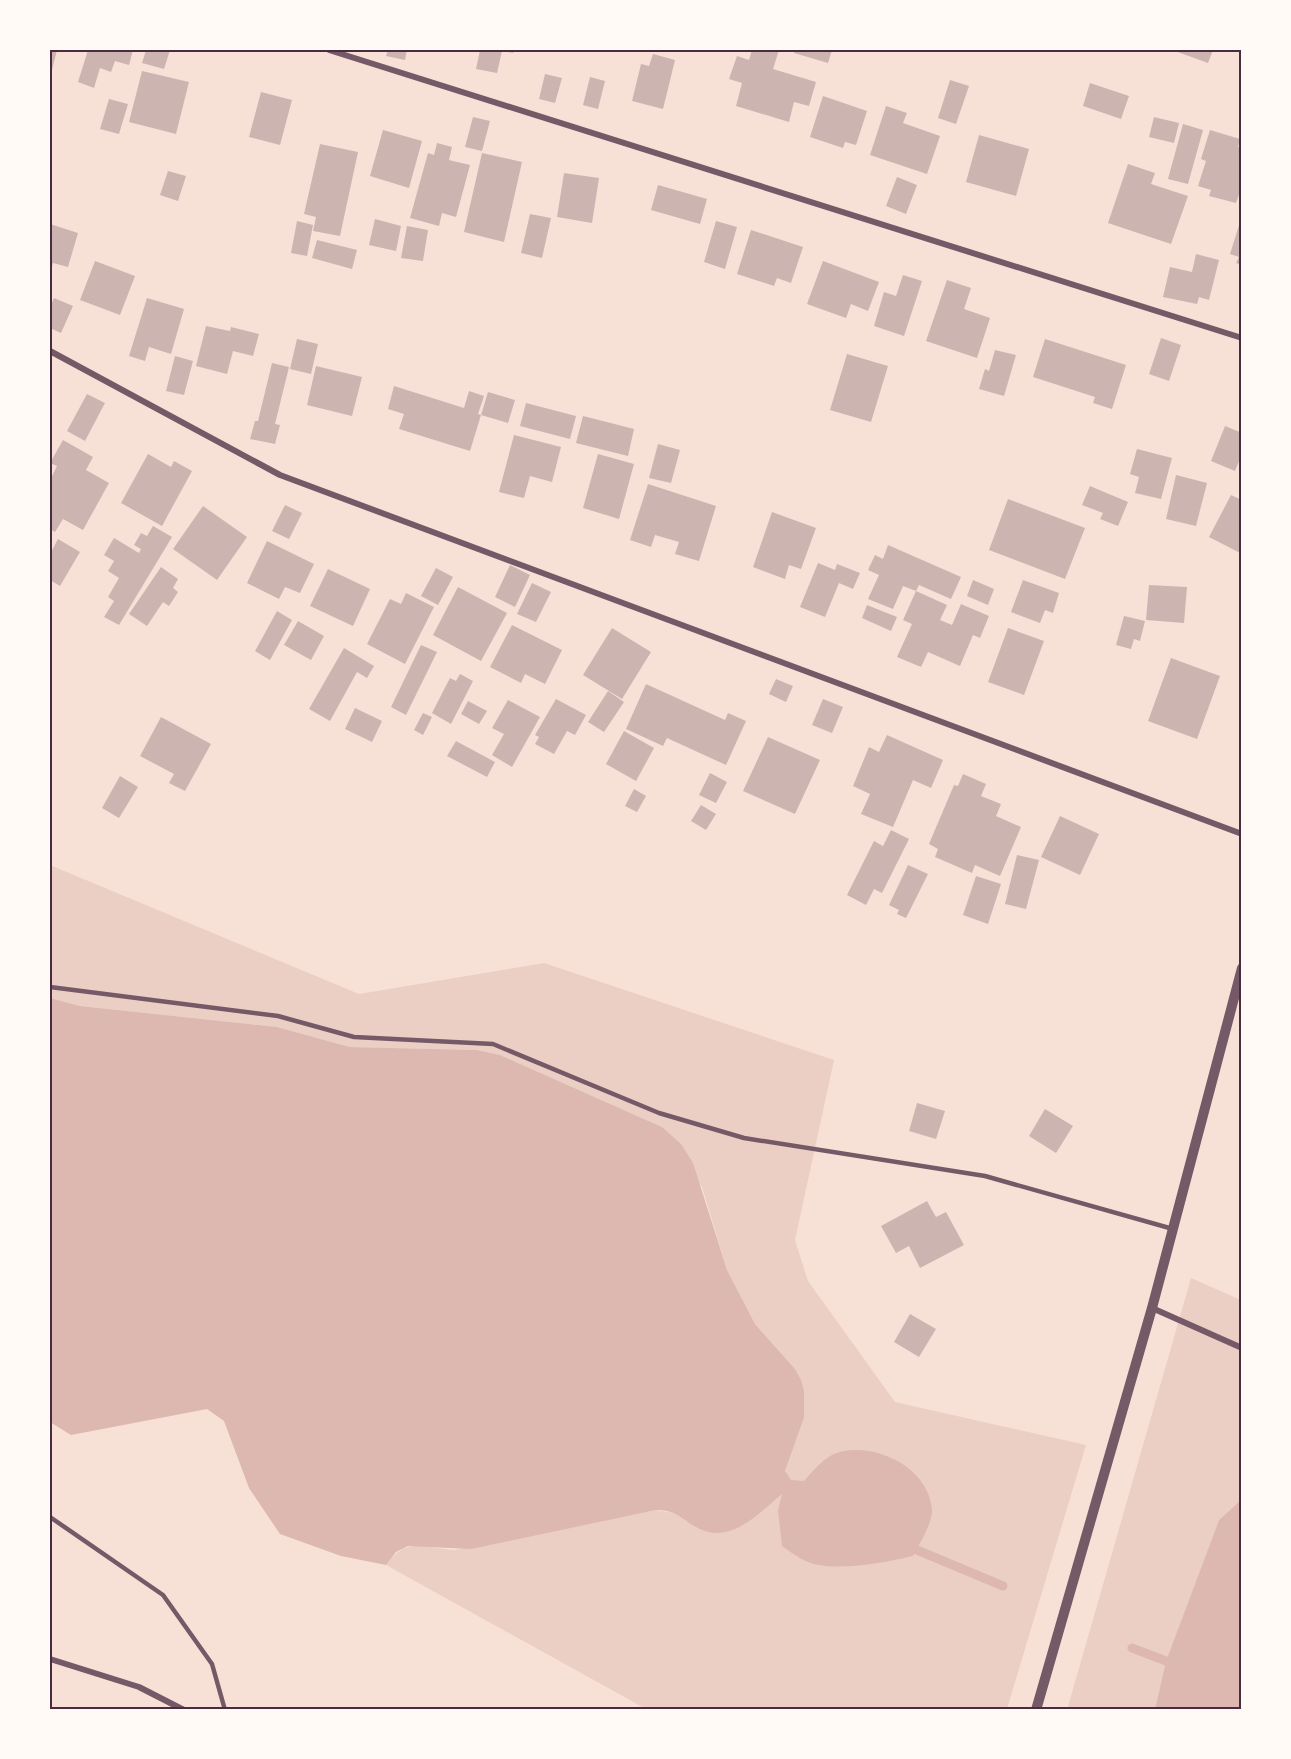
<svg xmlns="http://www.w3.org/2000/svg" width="1291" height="1759" viewBox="0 0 1291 1759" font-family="Manrope,sans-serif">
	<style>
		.green { fill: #ebcfc5 }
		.water { fill: #dcb8b0 }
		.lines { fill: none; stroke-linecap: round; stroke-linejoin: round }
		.stream { stroke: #dcb8b0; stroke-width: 9 }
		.building { fill: #ccb4b1 }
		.service { stroke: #755966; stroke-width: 4.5 }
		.minor { stroke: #755966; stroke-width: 6 }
		.tertiary { stroke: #755966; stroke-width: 10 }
		.neatline { fill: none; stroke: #4a2c40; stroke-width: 2 }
	</style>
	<rect width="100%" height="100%" fill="#f7e1d7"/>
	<path class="green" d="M50,865L359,994L544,963L834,1060L795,1240L808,1281L895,1402L1086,1445L1007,1709H646L386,1565C407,1536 424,1548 454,1550L656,1510L679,1514L702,1530L785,1471L804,1418V1391L795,1369L755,1324L727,1270L702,1187L662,1127L500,1055L477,1050L350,1047L277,1027L80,1006L50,998Z
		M1191,1278L1241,1300V1500L1219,1520L1166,1661L1155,1709L1067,1710Z"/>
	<path class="water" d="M50,998L80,1006L277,1027L350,1047L477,1050L500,1055L662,1127L681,1144L693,1163L727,1270L755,1324L795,1369L801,1380L804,1391V1418L785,1471L791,1480L804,1481C815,1469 826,1454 844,1451C881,1445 928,1469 932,1509C933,1523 919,1544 913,1556C888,1562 845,1570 819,1565C805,1563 793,1554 782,1546L778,1510L782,1494C761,1511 733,1543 702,1530C683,1522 680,1510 656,1510L471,1549L408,1546L396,1552L386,1565L341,1556L280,1534L249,1488L224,1421L207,1409L71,1435L50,1422Z
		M1241,1500V1709H1155L1166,1661L1219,1520Z"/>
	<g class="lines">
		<path class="stream" d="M905,1545L1003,1586
			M1132,1648L1166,1661L1177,1662"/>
	</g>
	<path class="building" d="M50,50H57L50,78Z
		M88,50H133L129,65L115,61L111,72L100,68L94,88L78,82Z
		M146,50H170L164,69L142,63Z
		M388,50H407L405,60L386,56Z
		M480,50H514L513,53L502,51L497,73L476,69Z
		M752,50H779L773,69L816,82L809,106L794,102L789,122L736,106L742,83L729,79L737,56L749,60Z
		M795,50H832L828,63L794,53Z
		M1172,50H1213L1208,63Z
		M653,54L675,60L663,109L632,101L641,64L649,66Z
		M142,71L189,82L176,134L129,122Z
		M545,74L562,78L555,103L539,99Z
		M590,77L605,81L598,109L583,105Z
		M950,80L969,86L956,124L938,118Z
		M1090,83L1129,96L1121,119L1083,106Z
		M261,92L292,100L280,145L249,137Z
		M823,96L867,111L856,145L845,142L843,148L810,137Z
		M109,99L128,104L119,134L100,129Z
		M886,106L907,113L903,123L940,136L927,174L870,155Z
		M473,117L490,121L482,151L465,147Z
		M1154,117L1179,123L1174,143L1149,137Z
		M1183,124L1203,130L1188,184L1168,179Z
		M383,130L422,141L409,188L370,176Z
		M1210,130L1240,139L1238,147L1242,148V186L1236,203L1209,196L1211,190L1198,186L1206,161L1201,159Z
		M979,135L1029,149L1016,196L966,182Z
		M437,143L452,147L449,160L470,165L456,217L442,213L439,226L410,218L428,153L434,155Z
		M320,144L358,152L340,236L313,231L316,217L304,214Z
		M482,153L522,162L504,242L464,232Z
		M1128,164L1155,173L1151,184L1188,196L1171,244L1108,223Z
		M168,171L186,176L178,201L160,195Z
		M564,173L599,178L592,223L557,217Z
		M897,177L917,185L906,214L886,206Z
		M658,185L707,199L700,224L651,210Z
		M530,214L551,218L542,258L521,253Z
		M375,219L401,226L396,251L369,245Z
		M1241,219H1242V265L1236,263L1239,257L1230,254Z
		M297,221L313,225L307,256L291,253Z
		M716,221L737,227L725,269L704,262Z
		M50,224L78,233L68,267L53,263L50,274Z
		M407,226L428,230L423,261L401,258Z
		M751,230L803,247L791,283L777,278L774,286L737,274Z
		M317,240L357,250L352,269L312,258Z
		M1196,254L1219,260L1209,300L1199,297L1197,304L1163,297L1170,267L1192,272Z
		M95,261L135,276L120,315L80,300Z
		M823,261L879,282L868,311L851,304L846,318L807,304Z
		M903,275L922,281L904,336L874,326L884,292L896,296Z
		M947,280L971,288L964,309L990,318L977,358L926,341Z
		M54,298L73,306L61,333L50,328V307Z
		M147,298L184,309L171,354L149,347L145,361L129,356Z
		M206,326L230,331L231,327L259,334L253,356L233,351L227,374L196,366Z
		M1161,338L1181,345L1169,381L1149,374Z
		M297,339L318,344L311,374L290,369Z
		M1045,339L1126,365L1112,409L1093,403L1095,397L1033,377Z
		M995,350L1016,355L1004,396L979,389L985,369L989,371Z
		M847,354L888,366L871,422L830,410Z
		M175,356L193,361L184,395L166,391Z
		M272,363L289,367L275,424L280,425L275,444L250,439L255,421H258Z
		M316,366L362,377L352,416L307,405Z
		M394,386L464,408L469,391L484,396L478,414L481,415L470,451L399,429L404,414L388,409Z
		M488,392L515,400L508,423L481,415Z
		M87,394L105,403L85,441L67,431Z
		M526,403L576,416L570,439L520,426Z
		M583,416L634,429L628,456L576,443Z
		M1225,426L1242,433V454L1235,471L1211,461Z
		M514,435L561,447L552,482L530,476L524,498L499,492Z
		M63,440L93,457L86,470L109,483L83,530L63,519L55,532L50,529V480L57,466L50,463Z
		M658,444L680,450L671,483L649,478Z
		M1137,449L1172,458L1161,499L1135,493L1139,477L1130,474Z
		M148,454L171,467L174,461L192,471L162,526L121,503Z
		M598,454L634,464L619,519L583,508Z
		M1176,475L1207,483L1196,526L1166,519Z
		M648,484L716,506L699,561L675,554L679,542L655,535L651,547L630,540Z
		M1090,486L1128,502L1118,526L1100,519L1103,513L1082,505Z
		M1231,495L1242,500V554L1209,537Z
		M1008,499L1085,528L1065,579L989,550Z
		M285,505L302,513L289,539L272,531Z
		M203,506L247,537L217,580L173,549Z
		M772,512L816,528L801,569L789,565L785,579L753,567Z
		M153,526L172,537L119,625L104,617L114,601L108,597L119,578L108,571L114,561L104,555L114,538L139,553L141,549L134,545L141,533L147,536Z
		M58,539L80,552L60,586L50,580V554Z
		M267,541L314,564L300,593L285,587L279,599L247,583Z
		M888,545L961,577L951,599L919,585L916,591L947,605L940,620L952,625L961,604L989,616L980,638L973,635L960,666L928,652L921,667L897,657L912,624L903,620L916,591L903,586L893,609L868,599L879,575L868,570L875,555L883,559Z
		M818,563L835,570L837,564L860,573L853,589L839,583L825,617L800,607Z
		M510,565L530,575L515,607L495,597Z
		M161,567L178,579L173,588L178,592L169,606L163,602L147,626L129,614Z
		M436,568L453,577L438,605L421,596Z
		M328,569L370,589L353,626L310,606Z
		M973,580L994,589L988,605L967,596Z
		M1023,580L1059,593L1053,613L1045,610L1040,623L1011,612Z
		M532,583L551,592L536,622L517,614Z
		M1149,585L1187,587L1184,623L1146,620Z
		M458,587L507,613L481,661L433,635Z
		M406,593L434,607L405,664L367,644L390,599L401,604Z
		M867,605L897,617L891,631L862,618Z
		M277,611L292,620L270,660L255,651Z
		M1124,616L1145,621L1140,641L1134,639L1131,649L1116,645Z
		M298,621L324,636L311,660L284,645Z
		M512,625L562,650L545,684L525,674L521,683L490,667Z
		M612,628L651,652L622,699L583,675Z
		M1008,628L1044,641L1024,695L988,682Z
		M421,645L437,652L406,715L391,707Z
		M344,648L374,666L367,678L357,672L330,721L309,709Z
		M1171,658L1220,676L1197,739L1148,721Z
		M460,674L473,681L451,724L432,713L450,678L456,681Z
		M776,679L793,686L786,702L769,694Z
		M646,684L725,720L728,713L746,721L726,765L667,738L663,746L626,729Z
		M608,691L624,702L604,732L588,722Z
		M556,699L586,715L575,735L567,731L554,754L535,744L539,737L535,735Z
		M823,699L843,707L832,733L812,725Z
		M508,700L540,717L512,767L492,755L504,734L492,728Z
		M468,701L487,711L479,724L461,714Z
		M355,708L382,721L372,742L345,729Z
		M423,713L432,717L423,735L414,730Z
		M161,717L211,744L185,791L169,783L174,774L140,756Z
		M624,731L654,748L636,781L606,764Z
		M887,735L943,760L931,788L913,780L893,827L861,814L870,794L853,786L869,747L879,752Z
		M768,737L820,760L795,814L743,791Z
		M456,741L495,762L487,777L447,756Z
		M710,773L727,782L716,803L699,795Z
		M963,774L986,784L981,796L1001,804L996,816L1021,827L1000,876L975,865L972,873L935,857L938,849L929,844L954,785L958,786Z
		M120,776L138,787L119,818L102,808Z
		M634,789L646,796L637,812L625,806Z
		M701,805L716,814L706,830L691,821Z
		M1060,816L1099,834L1080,875L1041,857Z
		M891,830L909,839L882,893L874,889L866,905L847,895L874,841L883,846Z
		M1017,855L1039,860L1026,909L1005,904Z
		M908,865L928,874L906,918L897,914L899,910L889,905Z
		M976,876L1001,884L988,924L963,915Z
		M917,1103L945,1111L936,1139L909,1131Z
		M1045,1109L1073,1126L1056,1153L1029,1136Z
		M927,1201L936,1217L946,1212L964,1245L920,1268L909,1246L896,1253L881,1226Z
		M910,1314L936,1329L919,1357L894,1342Z"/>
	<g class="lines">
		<path class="service" d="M50,987L278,1016L354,1037L493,1044L659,1113L744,1138L985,1176L1173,1229
			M50,1517L163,1595L212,1664L225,1710"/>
		<path class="minor" d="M329,50L1242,338
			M50,351L280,475L1242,834
			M1152,1308L1242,1348
			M50,1659L139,1687L184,1710"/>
		<path class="tertiary" d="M1036,1710L1152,1308L1242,968"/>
	</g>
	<rect width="1291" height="1759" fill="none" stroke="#fffaf5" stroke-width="102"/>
	<rect x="51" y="51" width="1189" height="1657" class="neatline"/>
</svg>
